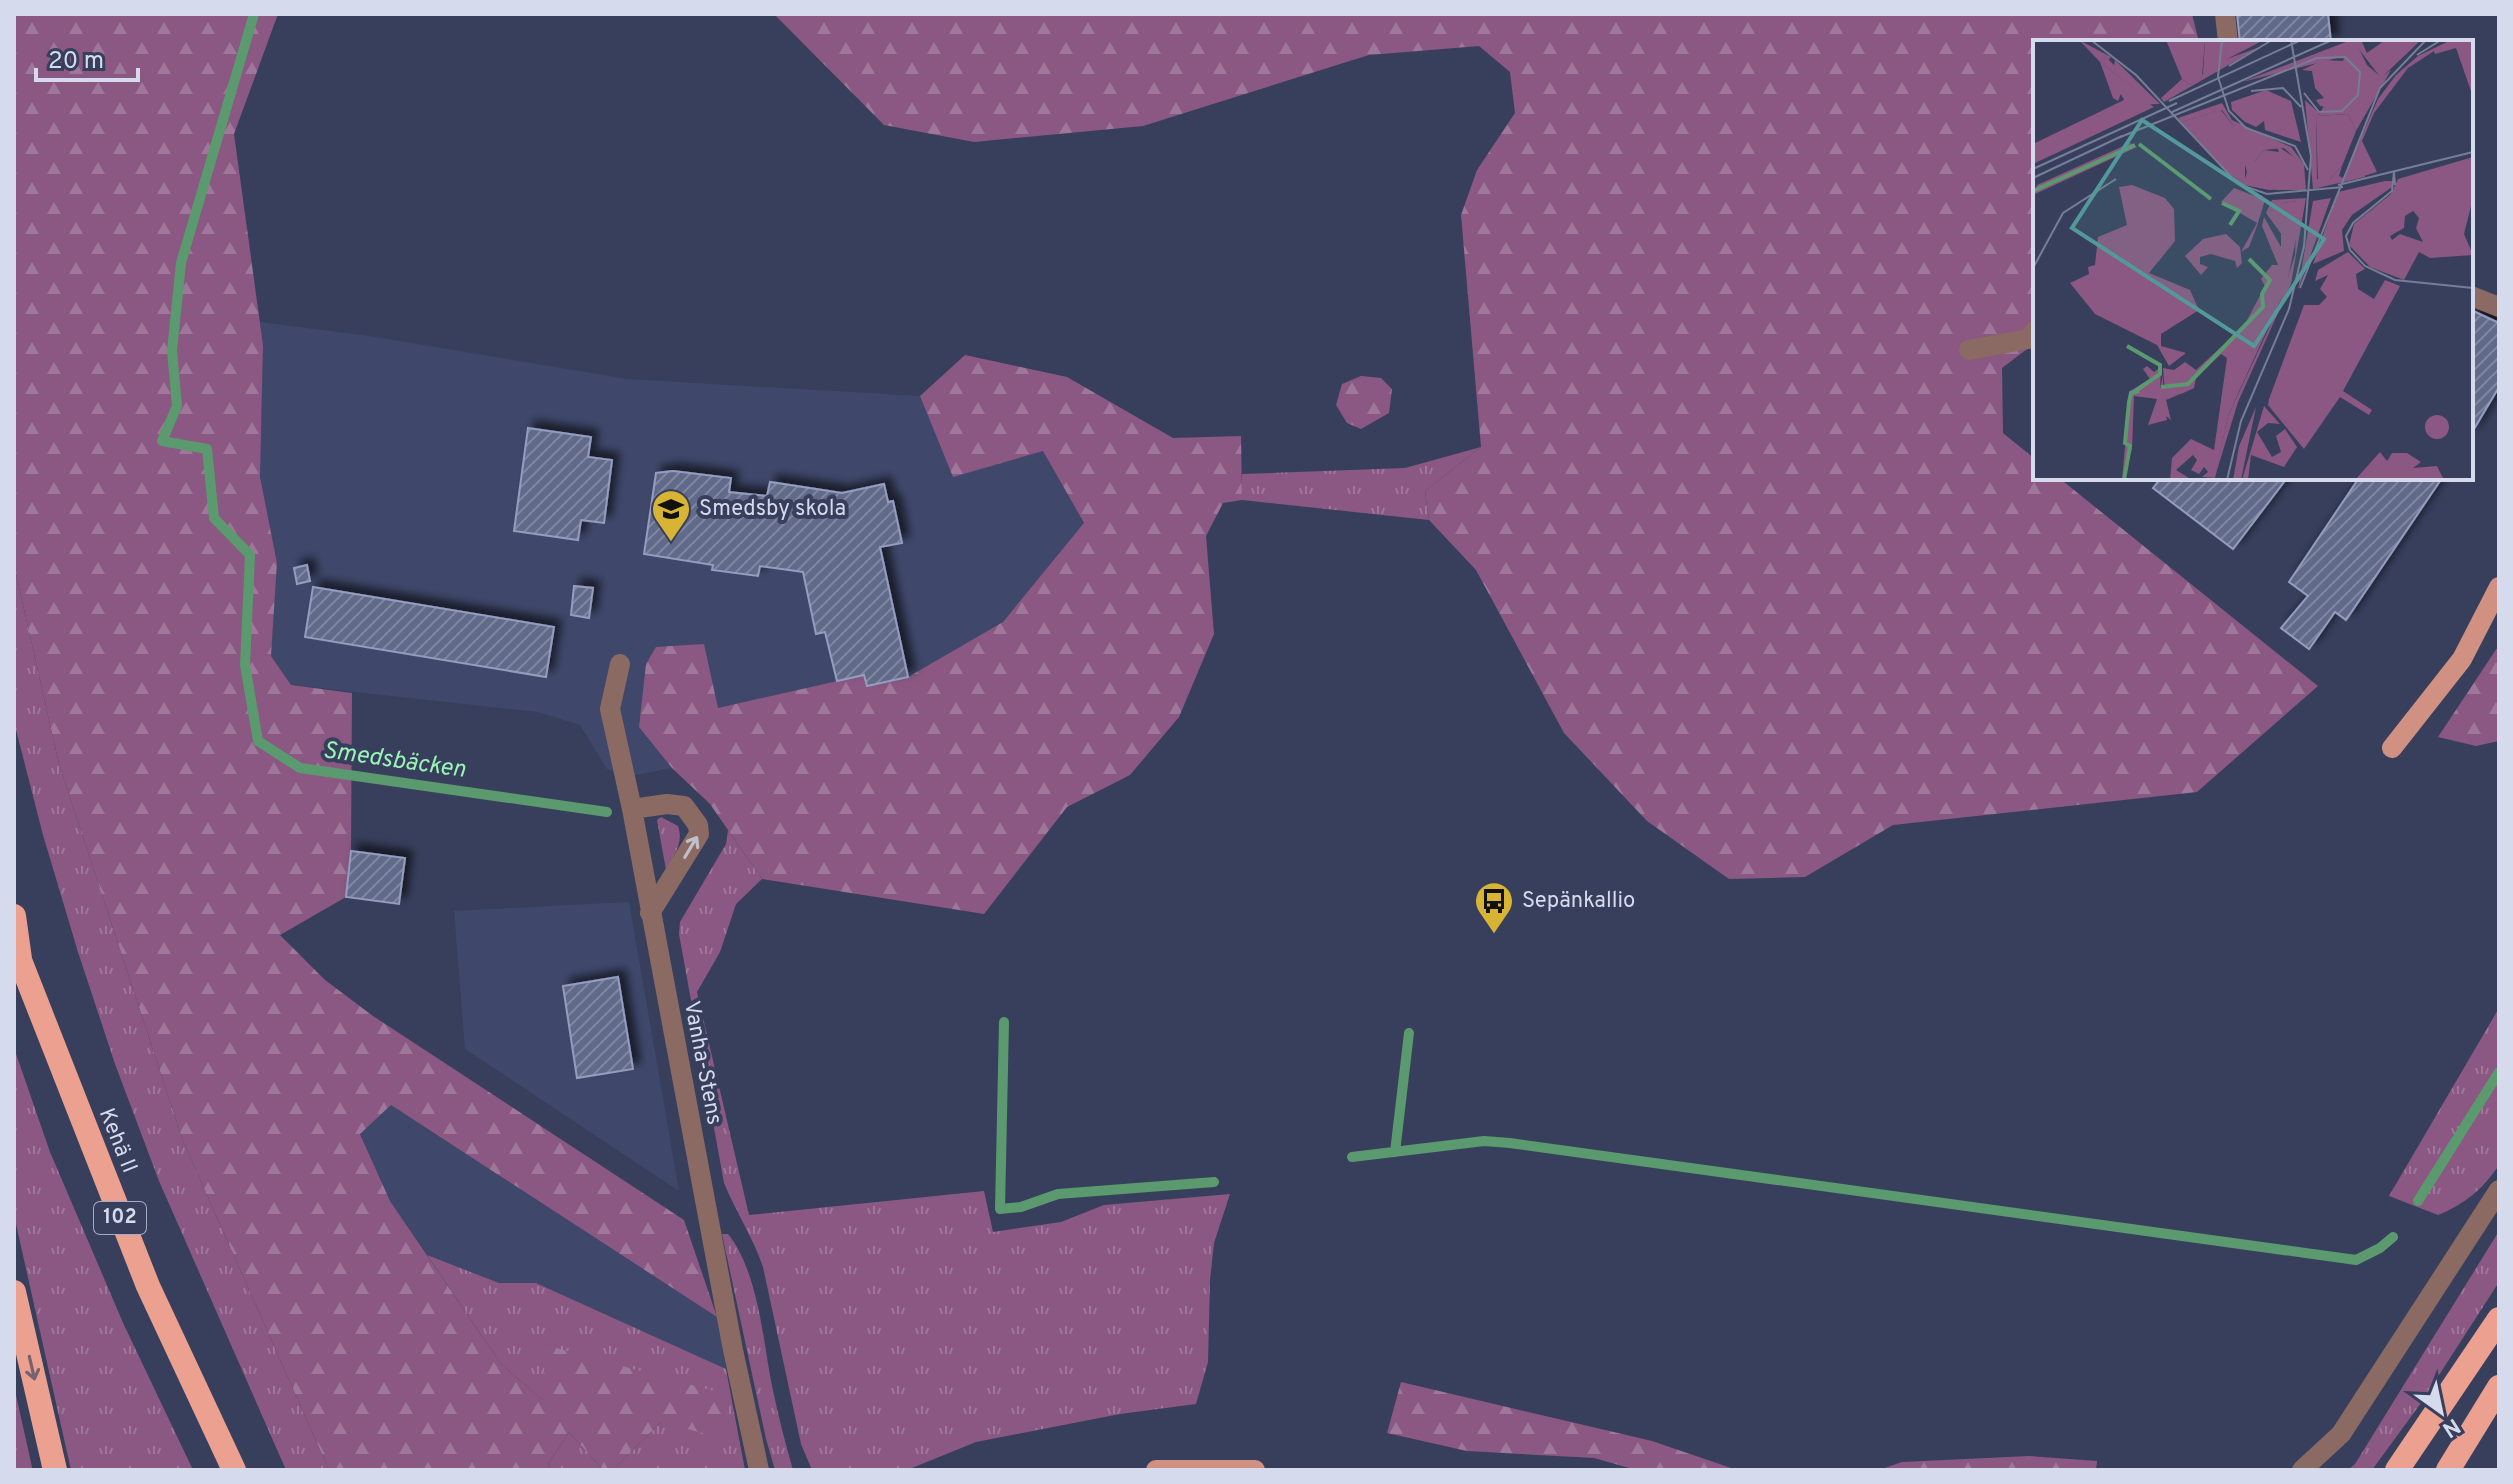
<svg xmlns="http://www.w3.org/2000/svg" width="2513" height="1484" viewBox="0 0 2513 1484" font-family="Overpass,sans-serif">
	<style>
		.built { fill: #3f486b }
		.grass { fill: url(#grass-tufts) }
		.forest { fill: url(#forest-firs) }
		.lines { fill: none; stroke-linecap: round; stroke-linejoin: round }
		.stream { stroke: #5b9a6e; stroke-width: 10 }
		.building { fill: url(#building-hatch); stroke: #949dbf; stroke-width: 2; filter: url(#shadow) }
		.minor { stroke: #8a6a63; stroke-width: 20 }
		.major { stroke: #d09183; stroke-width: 20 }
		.highway { stroke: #eca08f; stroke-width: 24 }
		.oneway { stroke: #c2beca }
		.oneway2 { stroke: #76616e }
		.labels { text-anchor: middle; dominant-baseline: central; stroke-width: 8; stroke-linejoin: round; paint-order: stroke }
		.shield { fill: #373f5c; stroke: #a6acc1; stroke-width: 2 }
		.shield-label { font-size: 20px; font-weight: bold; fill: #d5daec }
		.poi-label { font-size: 22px; fill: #d5daec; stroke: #373f5c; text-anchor: start }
		.street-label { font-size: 22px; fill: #d5daec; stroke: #373f5c }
		.water-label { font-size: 24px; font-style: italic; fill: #9af4b5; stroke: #373f5c }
		.inset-river { fill: none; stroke: #5b9a6e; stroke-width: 4 }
		.inset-road { fill: none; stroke: #767d96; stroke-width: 2 }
		.view { fill: #54999a; fill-opacity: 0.15; stroke: #54999a; stroke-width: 4 }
		.inset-edge { fill: none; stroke: #d5daec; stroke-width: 4 }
	</style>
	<defs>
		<pattern id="grass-tufts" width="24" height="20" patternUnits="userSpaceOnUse" patternTransform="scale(2)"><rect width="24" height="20" fill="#8a5882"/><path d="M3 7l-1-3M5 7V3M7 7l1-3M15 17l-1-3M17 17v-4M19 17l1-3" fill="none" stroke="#9f779a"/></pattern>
		<pattern id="forest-firs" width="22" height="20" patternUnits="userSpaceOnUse" patternTransform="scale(2)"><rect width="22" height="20" fill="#8a5882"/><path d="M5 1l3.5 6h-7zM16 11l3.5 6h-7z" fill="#9f779a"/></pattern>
		<pattern id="building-hatch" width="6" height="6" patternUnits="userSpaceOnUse" patternTransform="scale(2)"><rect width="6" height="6" fill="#626a8a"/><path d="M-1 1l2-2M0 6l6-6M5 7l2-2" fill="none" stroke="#7f86a0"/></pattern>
		<filter id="shadow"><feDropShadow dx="7" dy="-7" stdDeviation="4" flood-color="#0009"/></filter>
	</defs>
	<rect width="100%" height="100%" fill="#373f5c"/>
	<path class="built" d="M260,322L369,336L627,379L920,396L953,476L1043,451L1084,524L1003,622L908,677L867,686L864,675L639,726L672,768L626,777L607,769L580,725L538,712L291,685L271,656L277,563L260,477L263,345Z
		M629,902L679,1191L465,1049L454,911Z
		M391,1105L717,1317L726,1369L536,1283H499L427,1255L390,1201L360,1133Z"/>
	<path class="grass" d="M1481,447L1425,491L1429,520L1242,500V474L1405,468Z
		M14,565L59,764L183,1141L329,1470H286L159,1181L115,1064L78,952L43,835L14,722Z
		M661,817L678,826C684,843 674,855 666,870L657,820Z
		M728,830L762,879L736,904L720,952L697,992L749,1215L984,1191L993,1232L1061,1222L1104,1205L1230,1194L1214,1243L1210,1280L1208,1362L1196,1404L1120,1414L976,1442L907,1470H812L801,1444L763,1267C753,1237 736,1212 724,1183L679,934L680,922L726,844Z
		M2499,1008V1165C2483,1189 2465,1204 2438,1215L2389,1196Z
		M14,1048L50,1152L124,1325L193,1470H71L14,1215Z
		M2499,1231V1282L2421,1403L2372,1470H2348L2355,1464Z
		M722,1234H728C758,1271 763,1340 772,1386C778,1415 785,1442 793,1470H775L766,1439Z
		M427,1255L499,1283H536L726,1369L745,1470H613L661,1422L546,1345L544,1401L501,1364Z
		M14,1386L32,1467L33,1470H14Z
		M569,1432L603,1470H552L548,1464Z"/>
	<path class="forest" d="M14,14H278L234,134L263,345L260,477L277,563L271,656L291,685L352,693L351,851L346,897L280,935L325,980L373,1016L684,1220L717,1317L391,1105L360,1134L390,1201L501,1364L543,1400L545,1345L725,1394L729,1440L661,1422L613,1470H603L569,1432L548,1464L552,1470H329L183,1141L59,764L14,565Z
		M774,14H2192L2199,42H2035V343L2002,368L2003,433L2035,459V478H2059L2318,686L2197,792L1893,825L1805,877L1729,879L1647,821L1564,733L1476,570L1429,520L1425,491L1481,447L1461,215L1477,170L1515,113L1510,72L1479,46L1369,55L1143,126L974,142L884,125Z
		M965,355L1067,377L1173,438L1241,436L1242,500L1223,503L1206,536L1214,634L1179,717L1130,775L1067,807L984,914L762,879L710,804L672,768L639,727L646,664L656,647L704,644L718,708L864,675L867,686L908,677L1003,622L1084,523L1043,451L953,477L920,396Z
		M1361,376L1381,378L1392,389L1389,413L1361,429L1347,423L1336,405L1342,384Z
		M2499,645V741L2476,746L2438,737Z
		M1401,1382L1652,1441L1737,1470H1636L1594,1458L1467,1451L1387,1433Z
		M2029,1456L2097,1461L2096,1470H1879L1902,1462Z"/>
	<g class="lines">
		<path class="stream" d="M254,14L181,263L172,351L177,406L162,441L207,449L214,518L250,555L245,665L258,741L300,768L607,812
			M1004,1022L1000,1209L1021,1207L1058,1194L1214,1182
			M1395,1152L1409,1033
			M1352,1157L1484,1141L1510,1143L2356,1260L2380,1248L2393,1237
			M2418,1201L2499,1072"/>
	</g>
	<path class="building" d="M2237,14H2328L2331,42H2240Z
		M2471,310L2499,323V387L2471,434Z
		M528,428L591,437L588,457L612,460L604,523L581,520L578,540L514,531Z
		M673,471L731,478L729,492L767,496L770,482L842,493L884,484L888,502L893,501L902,543L880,547L908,677L867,686L864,675L837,681L825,632L816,634L803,572L760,566L758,576L712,570L713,565L644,554L656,473Z
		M2161,478H2287L2233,549L2153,488Z
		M2359,478H2442L2346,620L2335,612L2309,649L2281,628L2308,596L2289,582Z
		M307,565L310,581L297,584L294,568Z
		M574,586L593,588L589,618L571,615Z
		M313,587L554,627L546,677L305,637Z
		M351,851L405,858L399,904L346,897Z
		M618,977L633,1069L577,1078L563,986Z"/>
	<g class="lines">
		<path class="minor" d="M2225,14L2228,42
			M2471,296L2499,307
			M1969,350L2028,339L2035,331
			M620,664L610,709L632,809L733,1350L759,1470
			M632,809L667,804L684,806L698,825L699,834L650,913
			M2302,1470L2341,1434L2499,1190"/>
		<path class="major" d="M2392,748L2462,659L2499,587
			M1156,1470H1255"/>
		<path class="highway" d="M14,916L20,959
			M14,945L148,1286L234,1470
			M14,1292L55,1470
			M2397,1470L2499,1319
			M2448,1470L2499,1387"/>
	</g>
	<defs><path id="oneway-shaft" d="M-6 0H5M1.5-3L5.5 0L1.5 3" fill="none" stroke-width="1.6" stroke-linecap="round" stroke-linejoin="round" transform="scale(2)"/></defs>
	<use class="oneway" href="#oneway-shaft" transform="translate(691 847) rotate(-59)"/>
	<use class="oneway2" href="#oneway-shaft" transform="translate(32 1368) rotate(77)"/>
	<defs>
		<symbol id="school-pin" viewBox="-11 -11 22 30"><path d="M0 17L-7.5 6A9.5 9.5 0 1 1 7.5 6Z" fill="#d7b434" stroke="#373f5c"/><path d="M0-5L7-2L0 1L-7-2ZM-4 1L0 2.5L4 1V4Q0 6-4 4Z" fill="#111"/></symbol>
		<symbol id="bus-pin" viewBox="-11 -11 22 30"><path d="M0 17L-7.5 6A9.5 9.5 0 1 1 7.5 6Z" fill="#d7b434" stroke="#373f5c"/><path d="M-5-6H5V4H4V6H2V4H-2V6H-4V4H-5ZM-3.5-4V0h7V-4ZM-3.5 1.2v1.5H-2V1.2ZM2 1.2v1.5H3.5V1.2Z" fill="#111"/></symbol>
	</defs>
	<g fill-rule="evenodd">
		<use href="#school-pin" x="649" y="487" width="44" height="60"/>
		<use href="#bus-pin" x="1472" y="879" width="44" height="60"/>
	</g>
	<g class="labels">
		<rect class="shield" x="94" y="1202" width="52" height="32" rx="6"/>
		<g class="shield-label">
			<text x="120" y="1218">102</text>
		</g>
		<g class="poi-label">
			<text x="699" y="509">Smedsby skola</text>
			<text x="1522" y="901">Sepänkallio</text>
		</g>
		<g class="street-label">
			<text transform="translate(702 1063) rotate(79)">Vanha-Stens</text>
			<text transform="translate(117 1141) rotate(68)">Kehä II</text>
		</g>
		<g class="water-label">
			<text transform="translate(394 761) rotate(8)">Smedsbäcken</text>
		</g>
	</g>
	<g transform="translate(2033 40)">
		<rect width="440" height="440" fill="#373f5c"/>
		<path d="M46,0L78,17L71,25L107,53L101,64L112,61L121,67L0,124V104L91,60L88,54L85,61L80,58L67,22ZM172,0H196L191,20L227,7L131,62L128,58L149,39L157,45L170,34ZM318,0H329L323,3L334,25L348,37L358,30L323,91L315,74L283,76L284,139H297L309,126L306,136L310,138L345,59L363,35L385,16L418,0L375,28L341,73L329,101L332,137L280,149L272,60L287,74L312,16L209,42ZM189,63L199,80L258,107L271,124L273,150H241L268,143L264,120L251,108L231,110L221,122L255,143H237L236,150L211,145L194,133L211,142L214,132L201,87L189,70L148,82L145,78ZM97,103L104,107L0,155L4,145ZM352,141H359V147L319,175L309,190L311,211L280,224L305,152ZM201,148L232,160L224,186L216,207L208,212L224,183L188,162ZM273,158L258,244L205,362L181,440L195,376L244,271L262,215L264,161L249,163L247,176L236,168L248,179L249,195L233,173L239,160ZM298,158L265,250L280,161ZM114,326L121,332L128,327L127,349L130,335V348L142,343L151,351L161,348L133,360L138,380L133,376L134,380L115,385L124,359L101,356L99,409L89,440L97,351L117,339L110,329Z" fill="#8a5882"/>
		<path d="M133,0H172L169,37L157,45L149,39ZM196,0H231L190,21ZM328,0L334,13L352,0H388L348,38L321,3ZM418,0H440V57L423,8L402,14L400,10ZM72,16L81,25L82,20L127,64L100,65L106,53L71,25ZM290,20L312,21L323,34L321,51L303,68L287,66L283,60L291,58L282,48L279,31L269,30ZM233,50L258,61L268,102L232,90L231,81L223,87L212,82L199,70L198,62ZM188,70L212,101V143L194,133L148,82ZM315,74L323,91L309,126L297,139L285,140L283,76ZM329,101L344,132L314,141ZM243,105L264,119L271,148L236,150L230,145L246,141L235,139L221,122L231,110L246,112ZM440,117V158L431,194L440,215L397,218L386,212L371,240L337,227L316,205L321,184L358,154L365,139ZM380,171L386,178L383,188L390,202L367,194L359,200L357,196L371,188L372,176ZM99,145L132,158L141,169L142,201L116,233L157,250L166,270L128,294V306L153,313L136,326L124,305L62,274L37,243L56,234L55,227L62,225L65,197L94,185L86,147ZM264,161L270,164L253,248L195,376L182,438L169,437L175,432L171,427L166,434L158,430L164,420L160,415L143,430L159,440H137L139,418L158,399L181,410L194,318L188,314L163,338L161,348L148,354L142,343L139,355L132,353L130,328L141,330L152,322L163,330L211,286L232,246L228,239L239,225H245L229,186L231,177L248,207V180L245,183L234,171H247L248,175V163ZM193,194L207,207L209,223L204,228L202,221L178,214L167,217V224L175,227L168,235L152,216L170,199ZM315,212L332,229L323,234L325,249L341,259L352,240L367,246L310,351L339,370L336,375L307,357L271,409L235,365L236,359L271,265H286L294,257L287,249L295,235L282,241L285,230ZM231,366L247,384L235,383L224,392L239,417L248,412L243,396L252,389L264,407L251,427L218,415L215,440H209ZM223,367L208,440H200L206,406ZM347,412L354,421L359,413H374L388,422L380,428L404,426L411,440H322Z" fill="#8a5882" fill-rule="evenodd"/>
		<path d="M392 387a12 12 0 1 1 24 0a12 12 0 1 1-24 0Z" fill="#8a5882"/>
		<path class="inset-river" d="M106,104L178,159M0,151L102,105M189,163L206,171L197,185M94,306L127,325V334L101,352M128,347L155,344L230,267L229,254L237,240L216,219M91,440L97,406L92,403L96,362L98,353L106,351"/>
		<path class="inset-road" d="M58,0L103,35L205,144L234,154L310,147M189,0L185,37L196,71L213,88L262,106L275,130M384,15L408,0M196,26L239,0M218,51L250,48L268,67M136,61L268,0M139,72L299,0M85,98L284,18L312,17L327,32L325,55L309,71L286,72L271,53M0,129L144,63M0,138L89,96M305,145L440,112M362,145L361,132L359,151L320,183L313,196L317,210L332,226L362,240L440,248M0,228L30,173L83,139M267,248L347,48L393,0M194,440L208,381L256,269L271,206L278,116L258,0"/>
		<path class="view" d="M109,80L291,199L221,306L39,188Z"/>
		<rect width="440" height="440" class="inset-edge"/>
	</g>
	<rect width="2513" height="1484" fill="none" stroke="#d5daec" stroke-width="32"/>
	<g transform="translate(2441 1412) rotate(147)" stroke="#373f5c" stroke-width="6" paint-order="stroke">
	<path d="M0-6L14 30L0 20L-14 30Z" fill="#d5daec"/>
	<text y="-12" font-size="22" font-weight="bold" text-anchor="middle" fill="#d5daec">N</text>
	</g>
	<path d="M36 68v12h102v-12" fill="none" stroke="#d5daec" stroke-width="4"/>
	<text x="48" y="68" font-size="24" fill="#d5daec" stroke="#373f5c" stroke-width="6" paint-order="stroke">20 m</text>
</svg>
